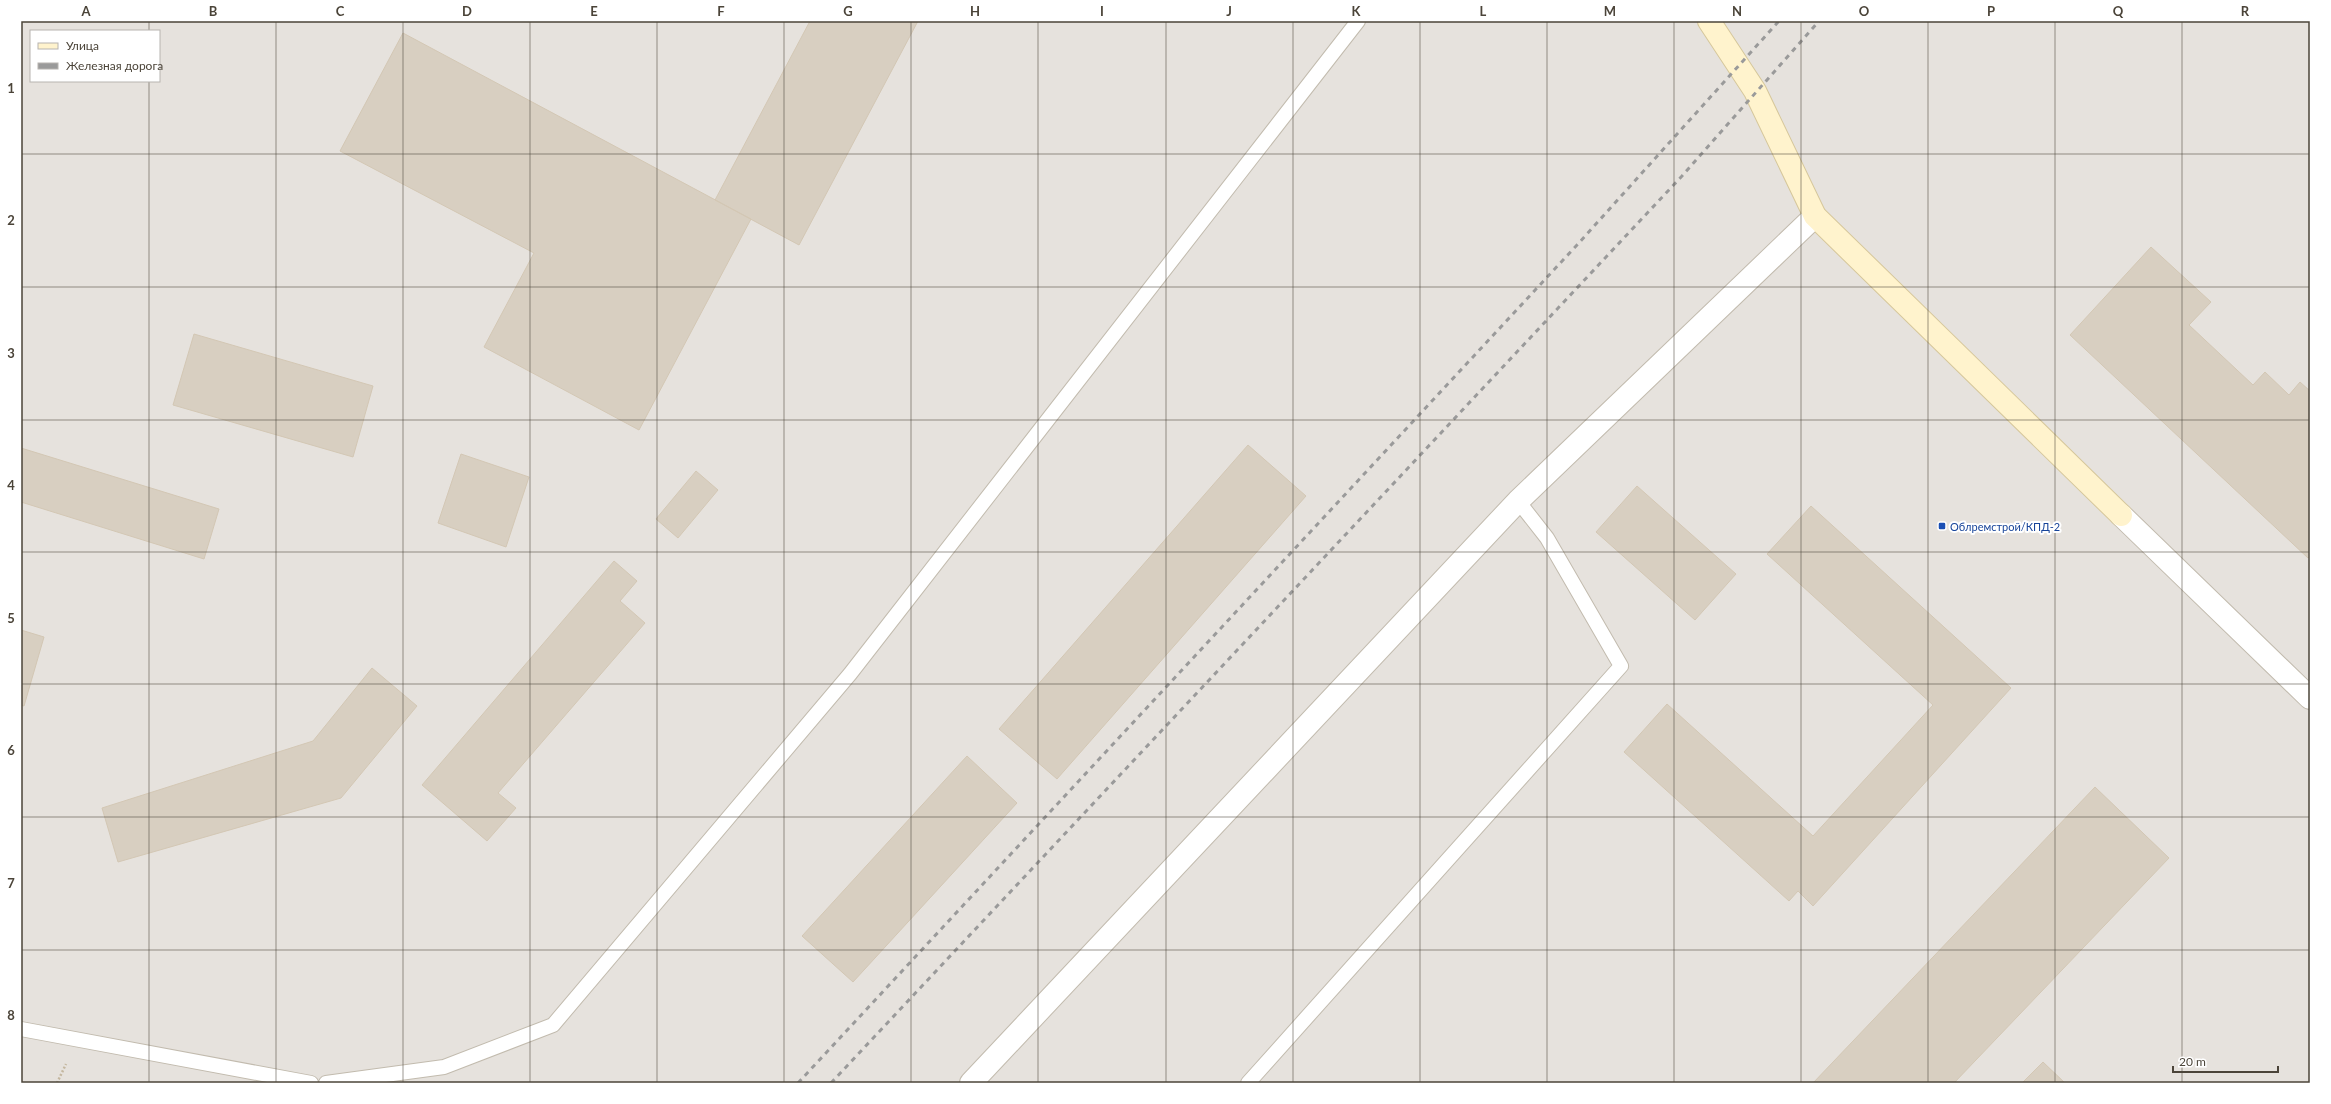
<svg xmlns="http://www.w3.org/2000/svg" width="2331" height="1104" viewBox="0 0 2331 1104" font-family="Lato,sans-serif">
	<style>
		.industrial { fill: #e6e2dd; fill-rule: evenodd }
		.building { fill: #d8cfc1; stroke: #d3c7b4 }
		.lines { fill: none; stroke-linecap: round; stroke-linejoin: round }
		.lane-casing { stroke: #c2bbae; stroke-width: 16 }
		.street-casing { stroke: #c2bbae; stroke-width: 24 }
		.secondary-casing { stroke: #d6c79b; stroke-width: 24 }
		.path { stroke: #c4b79f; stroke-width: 2.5; stroke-dasharray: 2 2; stroke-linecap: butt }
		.lane { stroke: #fff; stroke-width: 14 }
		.street { stroke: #fff; stroke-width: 22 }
		.secondary { stroke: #fff3cd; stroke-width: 22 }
		.rail { stroke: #9a9a9a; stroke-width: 3; stroke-dasharray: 5 5; stroke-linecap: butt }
		.grid { fill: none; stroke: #4b4439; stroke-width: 1; stroke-opacity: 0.55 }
		.transit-dot { fill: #1a4fb4; stroke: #fff; stroke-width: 1.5 }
		.labels { text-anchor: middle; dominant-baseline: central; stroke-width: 4; stroke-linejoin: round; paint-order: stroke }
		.transit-label { font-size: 11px; fill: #164399; stroke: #fff; text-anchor: start }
		.neatline { fill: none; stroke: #4b4439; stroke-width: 1.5 }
		.grid-label { font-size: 13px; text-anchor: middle; font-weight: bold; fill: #4b4439 }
	</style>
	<rect width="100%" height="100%" fill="#f6f3ec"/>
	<path class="industrial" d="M21,21H2310V1083H21ZM31,31H159V81H31Z"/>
	<path class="building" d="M810,21H918L799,245L715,200Z
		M403,33L751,219L639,430L484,347L534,253L340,151Z
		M2151,247L2211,302L2189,325L2253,385L2265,372L2289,395L2300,382L2310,391V556L2308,558L2070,335Z
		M194,334L373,386L353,457L173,405Z
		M1248,445L1306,496L1057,779L999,729Z
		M21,448L219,509L204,559L21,502Z
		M461,454L529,477L506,547L438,523Z
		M696,471L718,490L678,538L656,519Z
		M1637,486L1736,574L1695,620L1596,532Z
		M1811,506L2011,688L1813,906L1798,891L1789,901L1624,752L1667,704L1813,836L1933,705L1767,554Z
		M614,561L637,581L620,601L645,623L498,793L516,808L487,841L422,785Z
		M21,630L44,637L24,706L21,705Z
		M372,668L417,706L341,798L118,862L102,808L313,741Z
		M967,756L1017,803L853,982L802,936Z
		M2095,787L2169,858L1954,1083H1813Z
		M2043,1062L2065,1083H2022Z"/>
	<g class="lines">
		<defs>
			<path id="lane" d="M21,1029L311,1083
				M326,1083L444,1067L553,1025L850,674L1358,21
				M1248,1083L1621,666L1547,538L1518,501"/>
			<path id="street" d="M2121,515L2310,698
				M971,1083L1518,501L1815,216"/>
			<path id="secondary" d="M1709,21L1755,91L1815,216L2121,515"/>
		</defs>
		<use href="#lane" class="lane-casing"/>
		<use href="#street" class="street-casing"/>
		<use href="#secondary" class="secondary-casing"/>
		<path class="path" d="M57,1083L66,1064"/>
		<use href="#lane" class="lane"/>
		<use href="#street" class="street"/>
		<use href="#secondary" class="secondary"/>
		<path class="rail" d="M798,1083L1577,245L1779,21
			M831,1083L1682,176L1819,21"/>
	</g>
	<path class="grid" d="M149,21V31M276,21V1083M403,21V1083M530,21V1083M657,21V1083M784,21V1083M911,21V1083M1038,21V1083M1166,21V1083M1293,21V1083M1420,21V1083M1547,21V1083M1674,21V1083M1801,21V1083M1928,21V1083M2055,21V1083M2182,21V1083M149,81V1083M21,154H2310M21,287H2310M21,420H2310M21,552H2310M21,684H2310M21,817H2310M21,950H2310"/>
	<rect class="transit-dot" x="1938" y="522" width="8" height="8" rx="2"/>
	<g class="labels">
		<g class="transit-label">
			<text x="1950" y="526">Облремстрой/КПД-2</text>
		</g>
	</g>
	<rect width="2331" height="1104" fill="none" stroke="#ffffff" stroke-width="44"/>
	<rect x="30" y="30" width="130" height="52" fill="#ffffff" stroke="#b7b4b0"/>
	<rect x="38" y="43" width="20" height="6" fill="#fff3cd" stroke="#b7b4b0"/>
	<text x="66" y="50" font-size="12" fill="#4b4439">Улица</text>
	<rect x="38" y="63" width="20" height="6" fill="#9a9a9a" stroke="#b7b4b0"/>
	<text x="66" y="70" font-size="12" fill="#4b4439">Железная дорога</text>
	<path d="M2173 1066v6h105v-6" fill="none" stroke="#4b4439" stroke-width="2"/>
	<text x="2179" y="1066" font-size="12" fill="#4b4439" stroke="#ffffff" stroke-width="3" paint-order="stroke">20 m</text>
	<rect x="22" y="22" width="2287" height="1060" class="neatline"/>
	<g class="grid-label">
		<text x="86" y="16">A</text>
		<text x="213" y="16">B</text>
		<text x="340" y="16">C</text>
		<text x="467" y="16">D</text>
		<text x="594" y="16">E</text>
		<text x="721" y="16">F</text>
		<text x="848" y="16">G</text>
		<text x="975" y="16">H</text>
		<text x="1102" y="16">I</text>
		<text x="1229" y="16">J</text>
		<text x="1356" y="16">K</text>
		<text x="1483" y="16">L</text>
		<text x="1610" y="16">M</text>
		<text x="1737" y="16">N</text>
		<text x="1864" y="16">O</text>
		<text x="1991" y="16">P</text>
		<text x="2118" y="16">Q</text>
		<text x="2245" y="16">R</text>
		<text x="11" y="93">1</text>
		<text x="11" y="225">2</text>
		<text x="11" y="358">3</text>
		<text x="11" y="490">4</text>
		<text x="11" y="623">5</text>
		<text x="11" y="755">6</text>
		<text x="11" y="888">7</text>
		<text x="11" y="1020">8</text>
	</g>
</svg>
